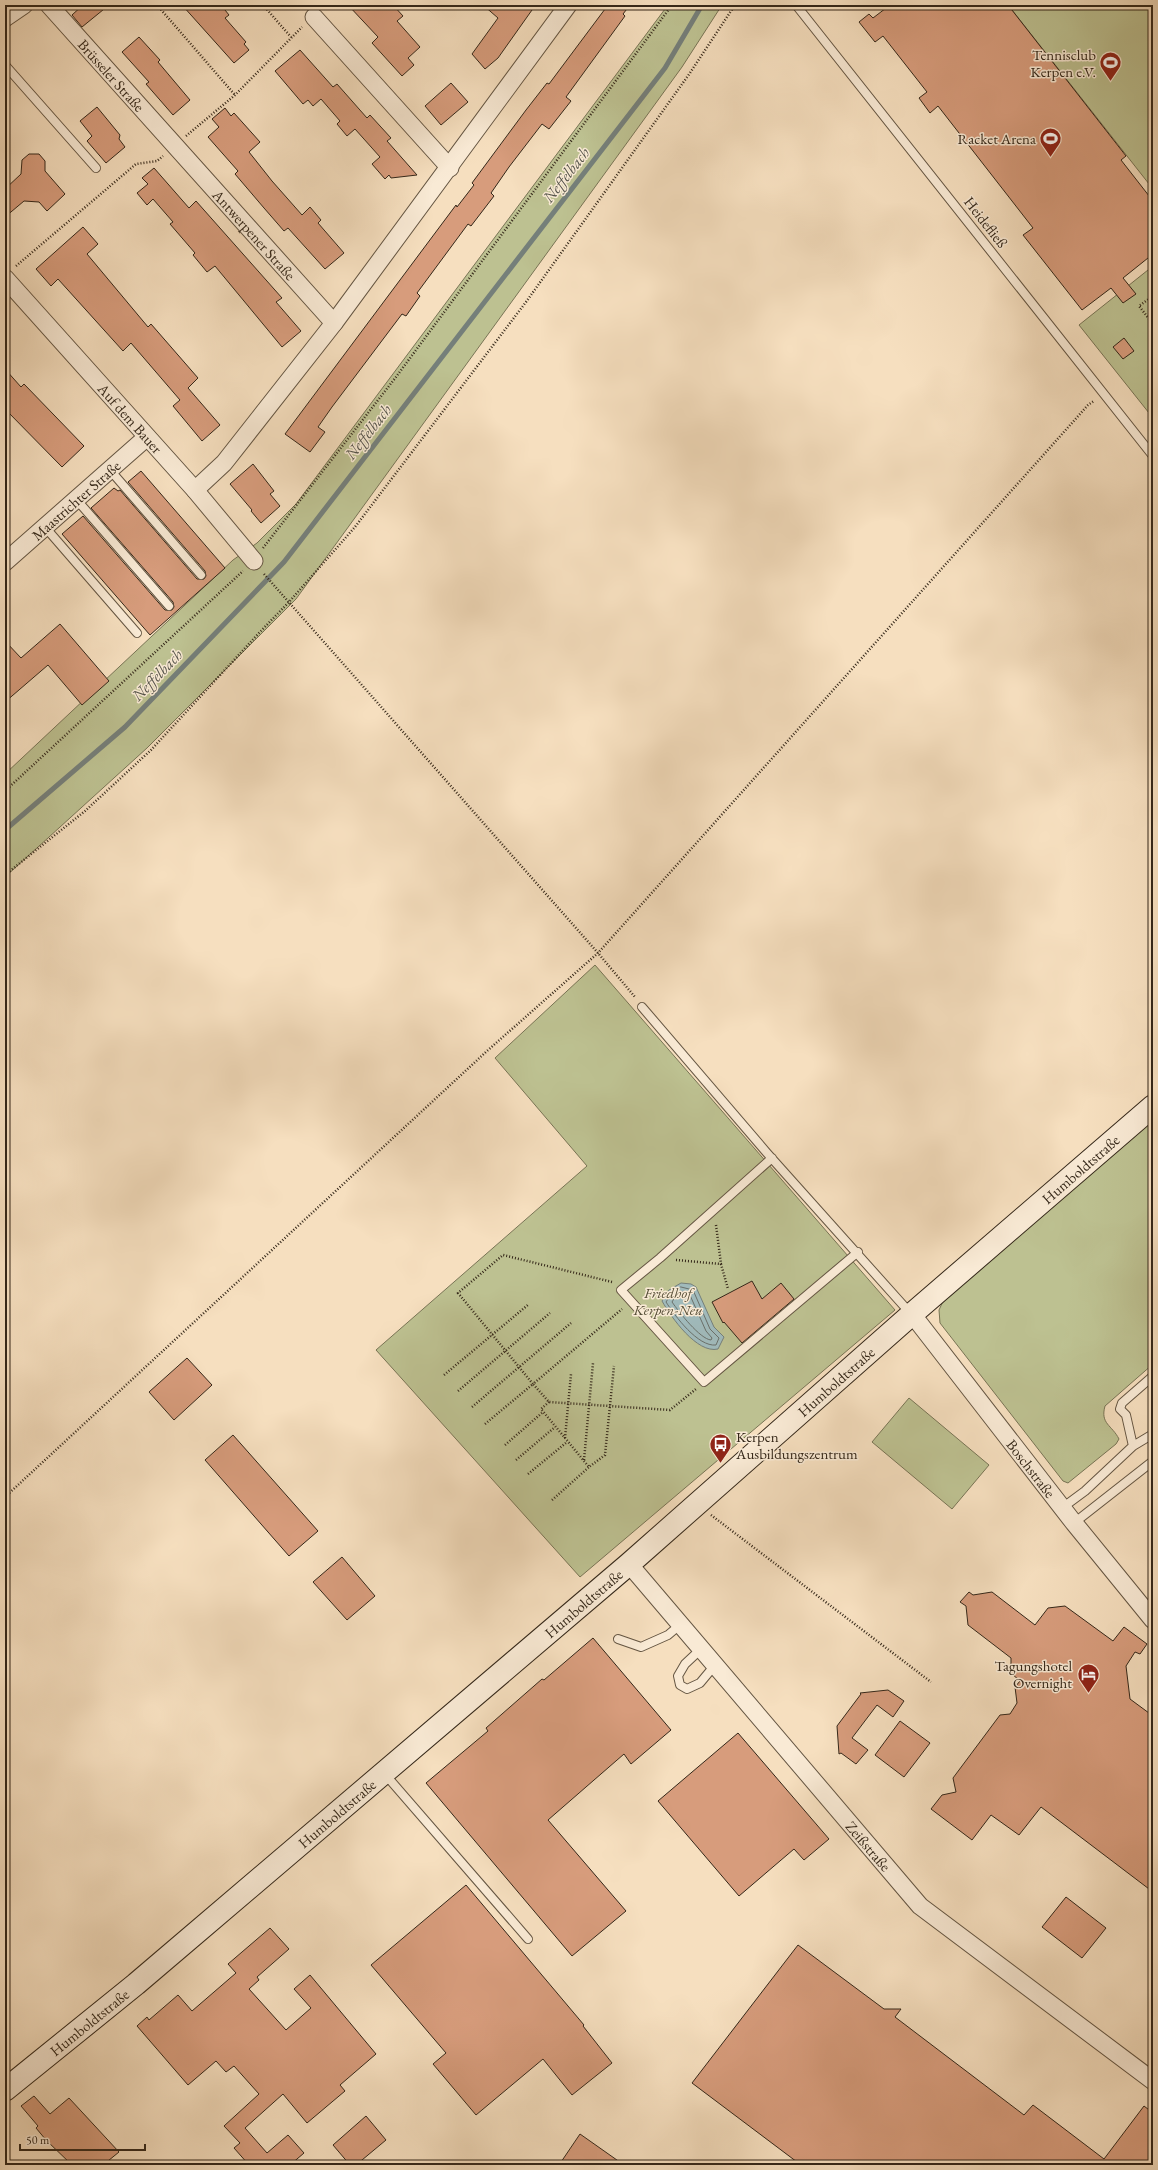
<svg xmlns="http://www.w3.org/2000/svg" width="1158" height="2170" viewBox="0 0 1158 2170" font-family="'EB Garamond',serif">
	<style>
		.green { fill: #bdc191; stroke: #787455 }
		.water { fill: #a0babb; stroke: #757f7a }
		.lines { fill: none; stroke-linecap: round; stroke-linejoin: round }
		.shore { stroke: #6a706a; stroke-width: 1 }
		.stream { stroke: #757f7a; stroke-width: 5 }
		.building { fill: #d79c7c; stroke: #342719 }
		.lane-casing { stroke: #645542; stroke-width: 10 }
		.street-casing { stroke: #645542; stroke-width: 19 }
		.secondary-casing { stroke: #342719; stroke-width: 24 }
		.path { stroke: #342719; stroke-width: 2.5; stroke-dasharray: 1 2; stroke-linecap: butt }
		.lane { stroke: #f9ead5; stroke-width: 8 }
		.street { stroke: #f9ead5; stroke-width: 17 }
		.secondary { stroke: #f9ead5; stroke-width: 22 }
		.labels { text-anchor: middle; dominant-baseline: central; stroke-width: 3; stroke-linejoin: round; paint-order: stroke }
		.poi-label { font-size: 15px; fill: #342719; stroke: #f9ead5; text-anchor: end }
		.street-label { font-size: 15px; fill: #342719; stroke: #f9ead5 }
		.park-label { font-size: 15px; font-style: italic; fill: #564e37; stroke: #f9ead5 }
		.water-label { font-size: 16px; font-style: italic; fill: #54534a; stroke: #f9ead5 }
	</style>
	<rect width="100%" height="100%" fill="#f6dfbf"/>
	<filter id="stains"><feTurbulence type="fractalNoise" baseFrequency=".005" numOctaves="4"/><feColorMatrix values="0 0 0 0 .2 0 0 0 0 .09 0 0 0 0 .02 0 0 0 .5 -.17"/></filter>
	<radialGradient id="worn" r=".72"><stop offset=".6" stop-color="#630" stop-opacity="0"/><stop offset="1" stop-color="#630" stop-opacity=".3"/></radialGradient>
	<path class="green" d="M668,5H722L682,67L296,599L147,748L5,877V774L233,560L257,543L296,504Z
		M1019,5H1153V189L1012,10Z
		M1153,266V418L1079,325Z
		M595,965L895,1310L580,1577L376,1350L587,1166L495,1058Z
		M1153,1117V1364L1105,1406C1100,1424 1112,1425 1119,1439L1116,1444L1068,1483L1063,1481L940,1323L939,1310L945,1297Z
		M909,1398L989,1465L952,1509L872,1442Z"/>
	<path class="water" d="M681,1283L691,1284L696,1287L714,1327L724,1337L718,1349C697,1354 671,1317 662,1301L669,1290Z"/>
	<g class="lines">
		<path class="shore" d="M681,1287L693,1290L710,1329L719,1338L716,1345C698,1347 675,1316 666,1302L672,1293Z
			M683,1292L689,1293L706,1331L712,1338L711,1340C700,1339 679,1312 672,1302L675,1297Z"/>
		<path class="stream" d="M5,830L125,727L284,562L665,68L702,5"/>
	</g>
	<path class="building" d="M83,5H109L82,27L72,15Z
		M182,5H221L229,15L225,18L246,42L244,44L249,50L234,63Z
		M348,5H393L403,16L397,21L420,47L408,58L414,65L402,76L372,43L378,37Z
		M483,5H525L532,10L498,58L485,69L472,54L498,18Z
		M608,5H630L623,14L625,16L566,97L571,101L549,129L542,124L509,167L491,193L494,196L471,226L468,224L417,293L420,296L406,316L402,314L332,407L318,427L325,432L310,452L285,434L456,205L457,207L474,185L472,183L526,110L547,83L549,84Z
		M890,5H1008L1126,156L1121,160L1153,201V254L1123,278L1136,294L1123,303L1111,288L1082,310L1023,235L1033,228L938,106L930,113L919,98L927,92L883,36L875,42L859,22L869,14L873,18Z
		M139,37L160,60L158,62L190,100L173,115L146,84L149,82L122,52Z
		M300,50L333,87L337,84L367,118L370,115L391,138L387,141L417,175L391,178L389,175L385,179L372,164L380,157L355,129L347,136L337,124L340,121L321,99L313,106L308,100L303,104L275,71Z
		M451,83L468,102L441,125L425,106Z
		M97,107L120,135L119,139L125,147L106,163L87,141L92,136L80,121Z
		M225,108L231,116L234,113L260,142L249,152L272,181L302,215L310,207L321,220L318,223L344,253L325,269L288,228L284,231L264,208L235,174L238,171L208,137L219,127L212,119Z
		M29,154H39L45,161V171L65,194L47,211L39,202L24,201L5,217V189L21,174L22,160Z
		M154,168L189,208L196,201L282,298L276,302L301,331L282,347L215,266L207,272L193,255L195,253L170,224L173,222L153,199L147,205L137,193L148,184L142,178Z
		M83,227L98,244L87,254L148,327L151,324L198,378L188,388L220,425L202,441L173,406L180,400L131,343L123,351L58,279L51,286L36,269Z
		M1124,338L1134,351L1123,359L1113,347Z
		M5,369L21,387L24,384L84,446L62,467L5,409Z
		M253,464L274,491L270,494L280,506L261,523L251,511L252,510L230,484Z
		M141,471L225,568L150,635L62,534L83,516L165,610H172L174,607L173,602L91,508L114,488L118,491L120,490L197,579H204L206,576L205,571L128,482Z
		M60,624L109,681L82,705L48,665L5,702V641L21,658Z
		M752,1281L762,1299L781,1283L794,1299L742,1343L724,1322L723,1323L712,1302Z
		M187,1358L212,1385L174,1420L149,1392Z
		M233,1435L318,1531L289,1556L205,1460Z
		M342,1557L375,1596L347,1620L313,1582Z
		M969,1592L973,1595L992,1592L1035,1625L1048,1608L1065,1606L1113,1641L1124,1627L1147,1644L1140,1654L1135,1652L1126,1666L1130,1699L1153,1716V1892L1041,1807L1019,1835L991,1815L972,1840L931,1809L942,1795L956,1792L953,1778L1000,1715L1010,1714L1017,1703L1015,1687L1020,1681L1011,1673V1658L968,1625L966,1606L960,1602Z
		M593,1638L671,1730L631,1764L624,1754L548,1820L626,1911L572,1956L426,1783L488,1731L486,1728L542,1679L544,1680Z
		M888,1690L904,1701L893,1717L877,1705L852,1738L868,1750L856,1764L841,1753L839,1754L837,1726L861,1694L860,1693Z
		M900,1721L930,1743L904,1777L875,1755Z
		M738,1733L829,1839L804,1860L794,1849L739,1896L658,1801Z
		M466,1885L584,2025L583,2026L612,2063L572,2095L543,2059L476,2115L433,2064L446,2053L371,1965Z
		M1066,1897L1106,1928L1082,1958L1042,1927Z
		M270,1928L289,1949L257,1977L259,1980L249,1989L286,2030L311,2008L294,1989L310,1975L376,2054L340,2085L345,2091L307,2123L283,2094L245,2128L267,2153L288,2135L304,2153L290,2165H249L234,2148L240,2143L224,2126L259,2094L234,2066L226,2072L216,2061L188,2085L137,2026L147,2017L149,2020L178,1995L192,2011L236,1973L228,1964Z
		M798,1945L884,2009H901L895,2017L1024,2115L1033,2105L1104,2159L1144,2106L1153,2113V2165H801L692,2083Z
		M34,2096L50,2114L69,2098L119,2152L103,2165H72L46,2140L36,2128L38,2126L21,2106Z
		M366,2116L386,2140L356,2165H350L333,2145Z
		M580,2134L624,2165H559Z"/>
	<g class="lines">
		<defs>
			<path id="lane" d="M796,5L1153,456
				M5,65L96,168
				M110,470L201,575
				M76,499L169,606
				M45,527L137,633
				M642,1007L767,1153L911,1314
				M772,1158L660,1258L621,1290L704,1382L858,1252
				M1133,1446L1126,1415L1120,1409L1122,1403L1153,1376
				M1062,1508L1085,1491L1133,1446L1153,1434
				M1074,1523L1153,1461
				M618,1639L641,1647L668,1635L681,1624
				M701,1649L685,1664L678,1676L680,1685L687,1689L700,1683L715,1665
				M384,1773L528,1939"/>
			<g id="street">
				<path id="s1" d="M49,5L334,323"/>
				<path d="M314,17L450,168"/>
				<path d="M5,18L24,5"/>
				<path id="s2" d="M5,278L195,490L254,561"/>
				<path d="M195,490L224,463L334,323L568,5"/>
				<path id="s3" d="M5,562L147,437"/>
				<path id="s4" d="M912,1314L1074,1523L1153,1620"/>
				<path id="s5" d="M629,1564L920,1906L1153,2081"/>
			</g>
			<g id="secondary">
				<path id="s6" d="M5,2090L136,1984L629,1564L912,1314L1153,1106"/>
			</g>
		</defs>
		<use href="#lane" class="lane-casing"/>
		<use href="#street" class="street-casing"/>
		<use href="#secondary" class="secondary-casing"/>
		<path class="path" d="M157,5L235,95
			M263,5L291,37
			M186,136L235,95L302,27
			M16,266L136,164L157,161L163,156
			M1153,296L1139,306L1153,324
			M263,548L396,377L672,5
			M264,574L598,953L635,997
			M5,791L243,571
			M5,875L85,811L151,750L259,633L289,602L355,527L526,302L690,73L735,5
			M716,1225L721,1264
			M676,1260L721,1264L728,1289
			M612,1282L503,1255L458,1293L533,1384L622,1309
			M444,1375L529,1304
			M458,1391L550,1313
			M549,1402L541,1409L589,1467L605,1455L614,1366
			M472,1407L571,1323
			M485,1424L533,1384L549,1402L670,1410L696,1389
			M565,1438L571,1374
			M505,1445L543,1412
			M516,1460L555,1427
			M584,1460L593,1363
			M528,1474L567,1442
			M5,1497L487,1051L598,953L1088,405L1094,401
			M552,1500L589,1467
			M711,1515L931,1682"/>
		<use href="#lane" class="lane"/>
		<use href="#street" class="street"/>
		<use href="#secondary" class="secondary"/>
	</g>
	<defs>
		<symbol id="stadium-pin" viewBox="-11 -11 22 30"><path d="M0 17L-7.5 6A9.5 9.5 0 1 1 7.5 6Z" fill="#8f2418" stroke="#f9ead5"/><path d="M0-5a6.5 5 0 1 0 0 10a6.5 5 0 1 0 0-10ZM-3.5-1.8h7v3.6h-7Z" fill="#fff"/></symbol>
		<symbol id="bus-pin" viewBox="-11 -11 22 30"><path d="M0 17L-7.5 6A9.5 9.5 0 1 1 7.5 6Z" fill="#8f2418" stroke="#f9ead5"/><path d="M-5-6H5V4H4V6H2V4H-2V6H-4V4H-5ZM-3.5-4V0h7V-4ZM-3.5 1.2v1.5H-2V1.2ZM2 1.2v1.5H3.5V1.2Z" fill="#fff"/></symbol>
		<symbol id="hotel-pin" viewBox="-11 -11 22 30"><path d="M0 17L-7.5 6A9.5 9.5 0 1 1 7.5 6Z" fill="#8f2418" stroke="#f9ead5"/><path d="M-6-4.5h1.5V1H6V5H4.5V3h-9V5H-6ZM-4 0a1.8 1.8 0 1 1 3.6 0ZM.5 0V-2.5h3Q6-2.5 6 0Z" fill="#fff"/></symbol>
	</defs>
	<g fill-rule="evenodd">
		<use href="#stadium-pin" x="1098" y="50" width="25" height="34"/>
		<use href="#stadium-pin" x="1038" y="126" width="25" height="34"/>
		<use href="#bus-pin" x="708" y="1432" width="25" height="34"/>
		<use href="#hotel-pin" x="1076" y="1662" width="25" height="34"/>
	</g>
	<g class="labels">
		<g class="poi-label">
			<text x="1096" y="54">Tennisclub<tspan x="1096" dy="17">Kerpen e.V.</tspan></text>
			<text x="1036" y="138">Racket Arena</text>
			<text x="736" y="1436" text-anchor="start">Kerpen<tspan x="736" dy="17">Ausbildungszentrum</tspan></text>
			<text x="1072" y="1665">Tagungshotel<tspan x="1072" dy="17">Overnight</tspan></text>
		</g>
		<g class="street-label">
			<text stroke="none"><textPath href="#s1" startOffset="94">Brüsseler Straße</textPath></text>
			<text transform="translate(986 222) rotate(52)">Heidefließ</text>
			<text stroke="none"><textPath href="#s1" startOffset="308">Antwerpener Straße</textPath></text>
			<text stroke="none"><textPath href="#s2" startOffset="188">Auf dem Bauer</textPath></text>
			<text stroke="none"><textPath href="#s3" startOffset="94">Maastrichter Straße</textPath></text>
			<text stroke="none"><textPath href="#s6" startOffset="1416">Humboldtstraße</textPath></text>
			<text stroke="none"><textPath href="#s6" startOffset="1092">Humboldtstraße</textPath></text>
			<text stroke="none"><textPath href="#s4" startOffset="195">Boschstraße</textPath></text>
			<text stroke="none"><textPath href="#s6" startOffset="756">Humboldtstraße</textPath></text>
			<text stroke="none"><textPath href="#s6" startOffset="432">Humboldtstraße</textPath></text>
			<text stroke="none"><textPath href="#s5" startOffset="370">Zeißstraße</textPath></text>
			<text stroke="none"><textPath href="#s6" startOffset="108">Humboldtstraße</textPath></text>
		</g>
		<g class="park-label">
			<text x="668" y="1292">Friedhof<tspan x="668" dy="17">Kerpen-Neu</tspan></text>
		</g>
		<g class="water-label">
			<text transform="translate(566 175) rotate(-52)">Neffelbach</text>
			<text transform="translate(368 432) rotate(-52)">Neffelbach</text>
			<text transform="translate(157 675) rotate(-46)">Neffelbach</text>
		</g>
	</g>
	<rect width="1158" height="2170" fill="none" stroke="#f6dfbf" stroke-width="20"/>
	<rect x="6" y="6" width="1146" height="2158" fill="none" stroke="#342719" stroke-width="2"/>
	<rect x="10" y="10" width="1138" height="2150" fill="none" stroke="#342719"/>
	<path d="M20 2144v6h125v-6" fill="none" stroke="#342719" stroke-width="2"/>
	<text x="26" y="2144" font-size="12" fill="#342719" stroke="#f9ead5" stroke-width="3" paint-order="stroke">50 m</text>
	<rect width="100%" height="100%" filter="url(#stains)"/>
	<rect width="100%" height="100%" fill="url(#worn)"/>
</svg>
